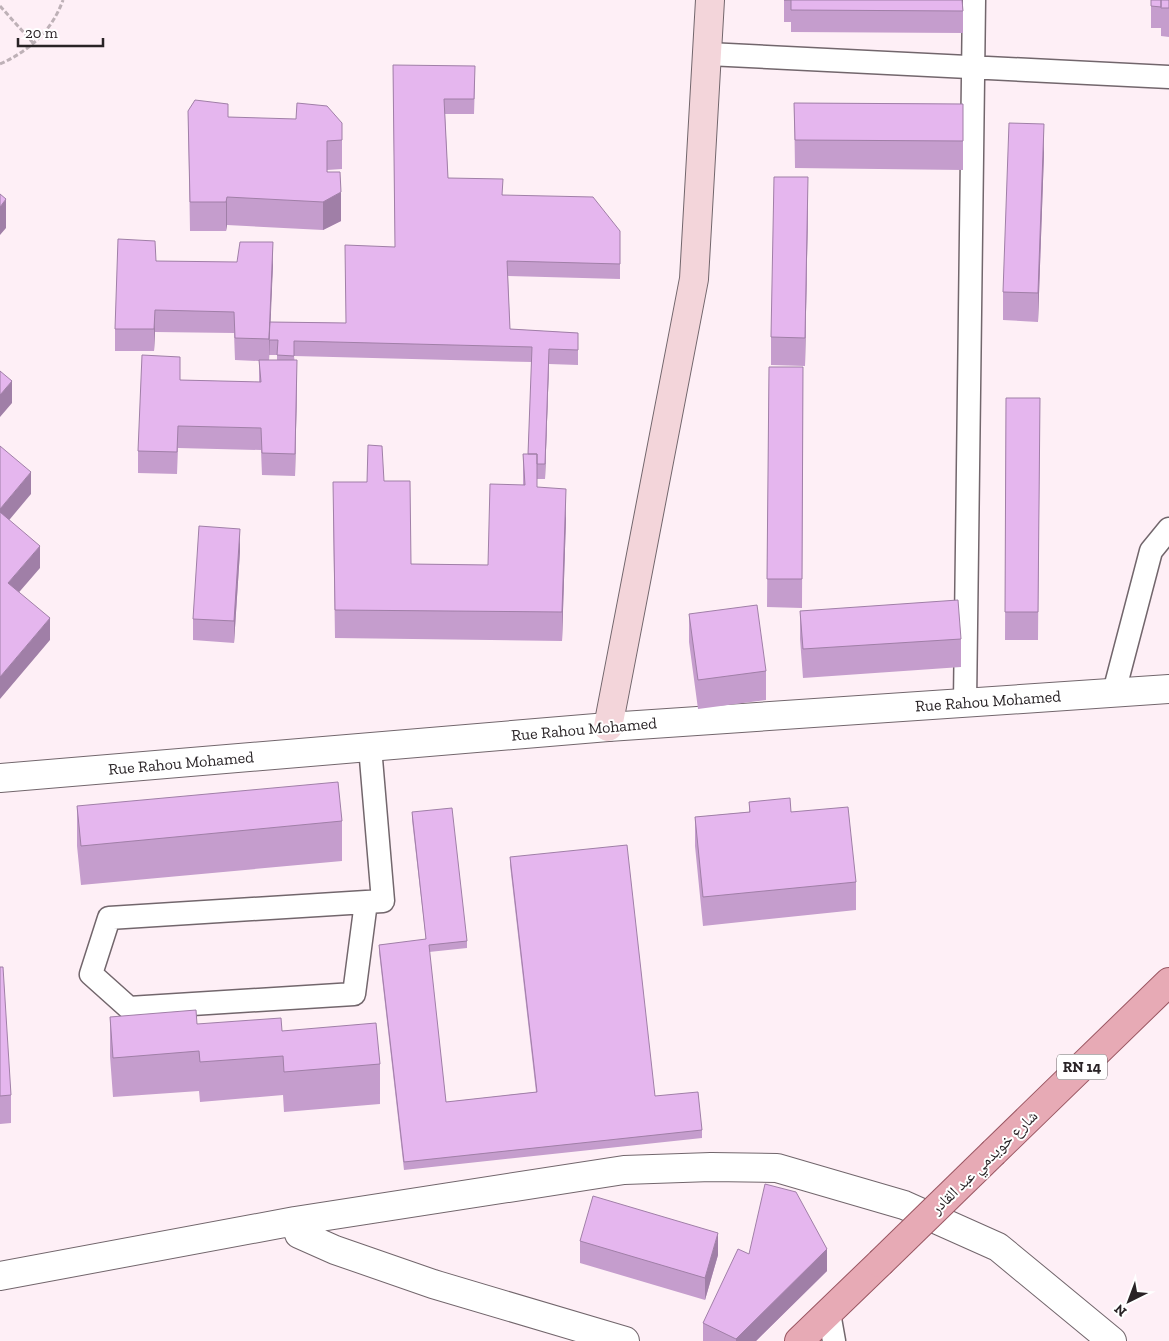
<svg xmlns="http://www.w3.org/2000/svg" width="1169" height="1341" viewBox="0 0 1169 1341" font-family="'Zilla Slab','Noto Naskh Arabic',serif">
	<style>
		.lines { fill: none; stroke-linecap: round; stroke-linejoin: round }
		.minor-casing { stroke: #72666c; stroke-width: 25 }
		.tertiary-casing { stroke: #72666c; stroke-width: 30 }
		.secondary-casing { stroke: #72666c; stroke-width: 30 }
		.primary-casing { stroke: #9a5662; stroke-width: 30 }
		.path { stroke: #beb1b7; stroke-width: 3; stroke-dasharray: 5 2.5; stroke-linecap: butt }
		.minor { stroke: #fff; stroke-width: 22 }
		.tertiary { stroke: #fff; stroke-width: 28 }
		.secondary { stroke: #f3d5da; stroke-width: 28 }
		.primary { stroke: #e7aab5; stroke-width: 28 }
		.primary-bridge-casing { stroke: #9a5662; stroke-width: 30; stroke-linecap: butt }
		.primary-bridge { stroke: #e7aab5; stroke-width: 28 }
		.wall { fill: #c59dcd; fill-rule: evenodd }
		.shaded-wall { fill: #a07fa7 }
		.building { fill: #e5b6ee; stroke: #a07fa7 }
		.labels { text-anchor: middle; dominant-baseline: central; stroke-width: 4; stroke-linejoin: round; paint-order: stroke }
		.shield { fill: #fff; stroke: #696567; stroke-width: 1 }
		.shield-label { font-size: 15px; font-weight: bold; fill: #292326 }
		.street-label { font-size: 16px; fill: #292326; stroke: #fff }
	</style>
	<rect width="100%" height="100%" fill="#feeff6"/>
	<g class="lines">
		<defs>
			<path id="minor" d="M708,54L1169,77
				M1114,692L1151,551L1169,529
				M965,703L974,0
				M366,902L354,994L129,1008L91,974L109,918L366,902L383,901L370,747
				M829,1313L834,1341"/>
			<path id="tertiary" d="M0,778L608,727L1169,689
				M295,1221L299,1234L335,1250L433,1284L625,1341
				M0,1276L295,1221L624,1170L711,1167L777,1168L904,1205L998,1247L1112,1341"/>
			<path id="secondary" d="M608,727L694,279L710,0"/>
			<path id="primary" d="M994,1152L1169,982
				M799,1341L880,1263"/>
		</defs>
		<use href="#minor" class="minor-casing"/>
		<use href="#tertiary" class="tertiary-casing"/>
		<use href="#secondary" class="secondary-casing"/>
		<use href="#primary" class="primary-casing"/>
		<path class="path" d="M0,6L34,44
			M0,64C29,51 52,31 63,0"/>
		<use href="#minor" class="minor"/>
		<use href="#tertiary" class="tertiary"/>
		<use href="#secondary" class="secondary"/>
		<use href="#primary" class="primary"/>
		<defs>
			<path id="primary-bridge" d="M880,1263L994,1152"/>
		</defs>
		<use href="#primary-bridge" class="primary-bridge-casing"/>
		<use href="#primary-bridge" class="primary-bridge"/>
	</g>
	<path class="wall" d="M784,0L963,11V33L791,32V22H784Z
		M1151,0H1169V37L1161,36V28H1151Z
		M393,65L475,81L474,114H445L448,178L620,231V279L508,276L510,329L578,333V365L549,364L545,479H537V487L566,518L562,641L335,638L333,510L384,481L411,564L488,565L523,485V454H528L532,362L294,356L297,382L295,476L262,475L261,450L178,448L177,474L138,473V451L180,380L259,382V361L235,360L234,333L155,332L154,351H115V329L156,261L273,264L270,322L346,323L395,247ZM269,354V355H277V360H269Z
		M794,103L963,104V170L795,168Z
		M188,111L228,117L342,123V169L327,170L341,221L323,230L227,225L226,231H190Z
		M1044,153L1038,322L1003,320V292Z
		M808,206L805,366L771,365V337Z
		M769,367H803L802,608L767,607Z
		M1006,398H1040L1038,640H1005Z
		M240,551L234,643L193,640V619Z
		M800,611L961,639V667L803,678L800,639Z
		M689,614L766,671V700L698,709L689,642Z
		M749,802L791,812L856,882V910L703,926L695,846V817L749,812Z
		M77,806L342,821V861L81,885L77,846Z
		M412,812L467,941V948L429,952L446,1102L536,1092L510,865V857L655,1096L702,1130V1138L404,1170L379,952V945L426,940L412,820Z
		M0,967L11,1095V1123L0,1124Z
		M110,1017L197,1024L282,1031L380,1064V1104L284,1112L283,1095L200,1102L199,1091L113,1097L110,1056Z
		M580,1241L718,1255L705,1300L580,1263Z
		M749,1254L827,1271L756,1341H703V1323Z"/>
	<path class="shaded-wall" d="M1044,124V153L1038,322V293Z
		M808,177V206L805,366V338Z
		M341,192V221L323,230V202Z
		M227,197V225L226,231V202Z
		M6,199V228L0,235V207Z
		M273,242V264L269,361V339Z
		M155,310V332L154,351V329Z
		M549,349V364L545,479V464Z
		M297,360V382L295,476V454Z
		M12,381V403L0,417V395Z
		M31,472V494L0,531V509Z
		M566,489V518L562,641V612Z
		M240,529V551L234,643V621Z
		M40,546V568L8,605V583Z
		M50,618V640L0,699V677Z
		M718,1233V1255L705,1300V1278Z
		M827,1249V1271L756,1341H736V1339Z"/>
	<path class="building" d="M784,0H962L963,11L791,10V0Z
		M1151,0H1161V7L1151,6Z
		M1161,0H1169V8H1161Z
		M393,65L475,66L474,99H444L448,178L503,179L502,195L593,197L620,231V264L507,261L510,329L578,333V350L549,349L545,464H537V454H528L532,347L294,341V356L277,355L278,340H269L270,322L346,323L345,245L395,247Z
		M195,100L228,104V117L296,119L297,103L327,106L342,123V140L327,141V172H340L341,192L323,202L227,197L226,202H190L188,111Z
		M794,103L963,104V141L795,140Z
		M1009,123L1044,124L1038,293L1003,292Z
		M774,177H808L805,338L771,337Z
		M0,194L6,199L0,207Z
		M118,239L155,241L156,261L237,262L240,242H273L269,339L235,338L234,312L155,310L154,329H115Z
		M142,355L180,357V380L261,382L259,360H297L295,454L262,453L261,428L178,426L177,452L138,451Z
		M769,367H803L802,579H767Z
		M0,371L12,381L0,395Z
		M1006,398H1040L1038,612H1005Z
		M368,445L382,446L384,481H410L411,564L488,565L490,484L525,485L523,454H537V487L566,489L562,612L335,610L333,482H367Z
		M0,446L31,472L0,509Z
		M0,512L40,546L8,583L50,618L0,677Z
		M199,526L240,529L234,621L193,619Z
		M958,600L961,639L803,649L800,611Z
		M757,605L766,671L698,680L689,614Z
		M338,782L342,821L81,846L77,806Z
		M790,798L791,812L848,807L856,882L703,897L695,817L750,812L749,802Z
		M452,808L467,941L429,945L446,1102L537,1092L510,857L627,845L655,1096L698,1092L702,1130L404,1162L379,945L426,939L412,812Z
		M0,967H3L11,1095L0,1096Z
		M196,1010L197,1024L281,1018L282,1031L376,1023L380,1064L284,1072L283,1056L200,1062L199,1051L113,1058L110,1017Z
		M765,1184L796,1192L827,1249L736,1339L703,1323L738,1249L749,1254Z
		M593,1196L718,1233L705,1278L580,1241Z"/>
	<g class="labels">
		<rect class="shield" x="1057" y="1054.5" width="50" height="25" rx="4"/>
		<g class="shield-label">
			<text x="1082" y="1067">RN 14</text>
		</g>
		<g class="street-label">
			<text transform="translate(988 701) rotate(-4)">Rue Rahou Mohamed</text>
			<text transform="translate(584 729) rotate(-5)">Rue Rahou Mohamed</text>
			<text transform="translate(181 763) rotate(-5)">Rue Rahou Mohamed</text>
			<text transform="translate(984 1162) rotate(-44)">شارع خويدمي عبد القادر</text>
		</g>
	</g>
	<g transform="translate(1129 1301) rotate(222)" stroke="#ffffff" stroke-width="4" paint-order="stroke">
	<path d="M0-4L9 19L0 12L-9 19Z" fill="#292326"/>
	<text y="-8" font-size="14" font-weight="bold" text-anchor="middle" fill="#292326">N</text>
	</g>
	<path d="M18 38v8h85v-8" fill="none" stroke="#292326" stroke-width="2.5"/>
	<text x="25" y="38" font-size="15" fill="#292326" stroke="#ffffff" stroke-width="4" paint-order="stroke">20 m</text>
</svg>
